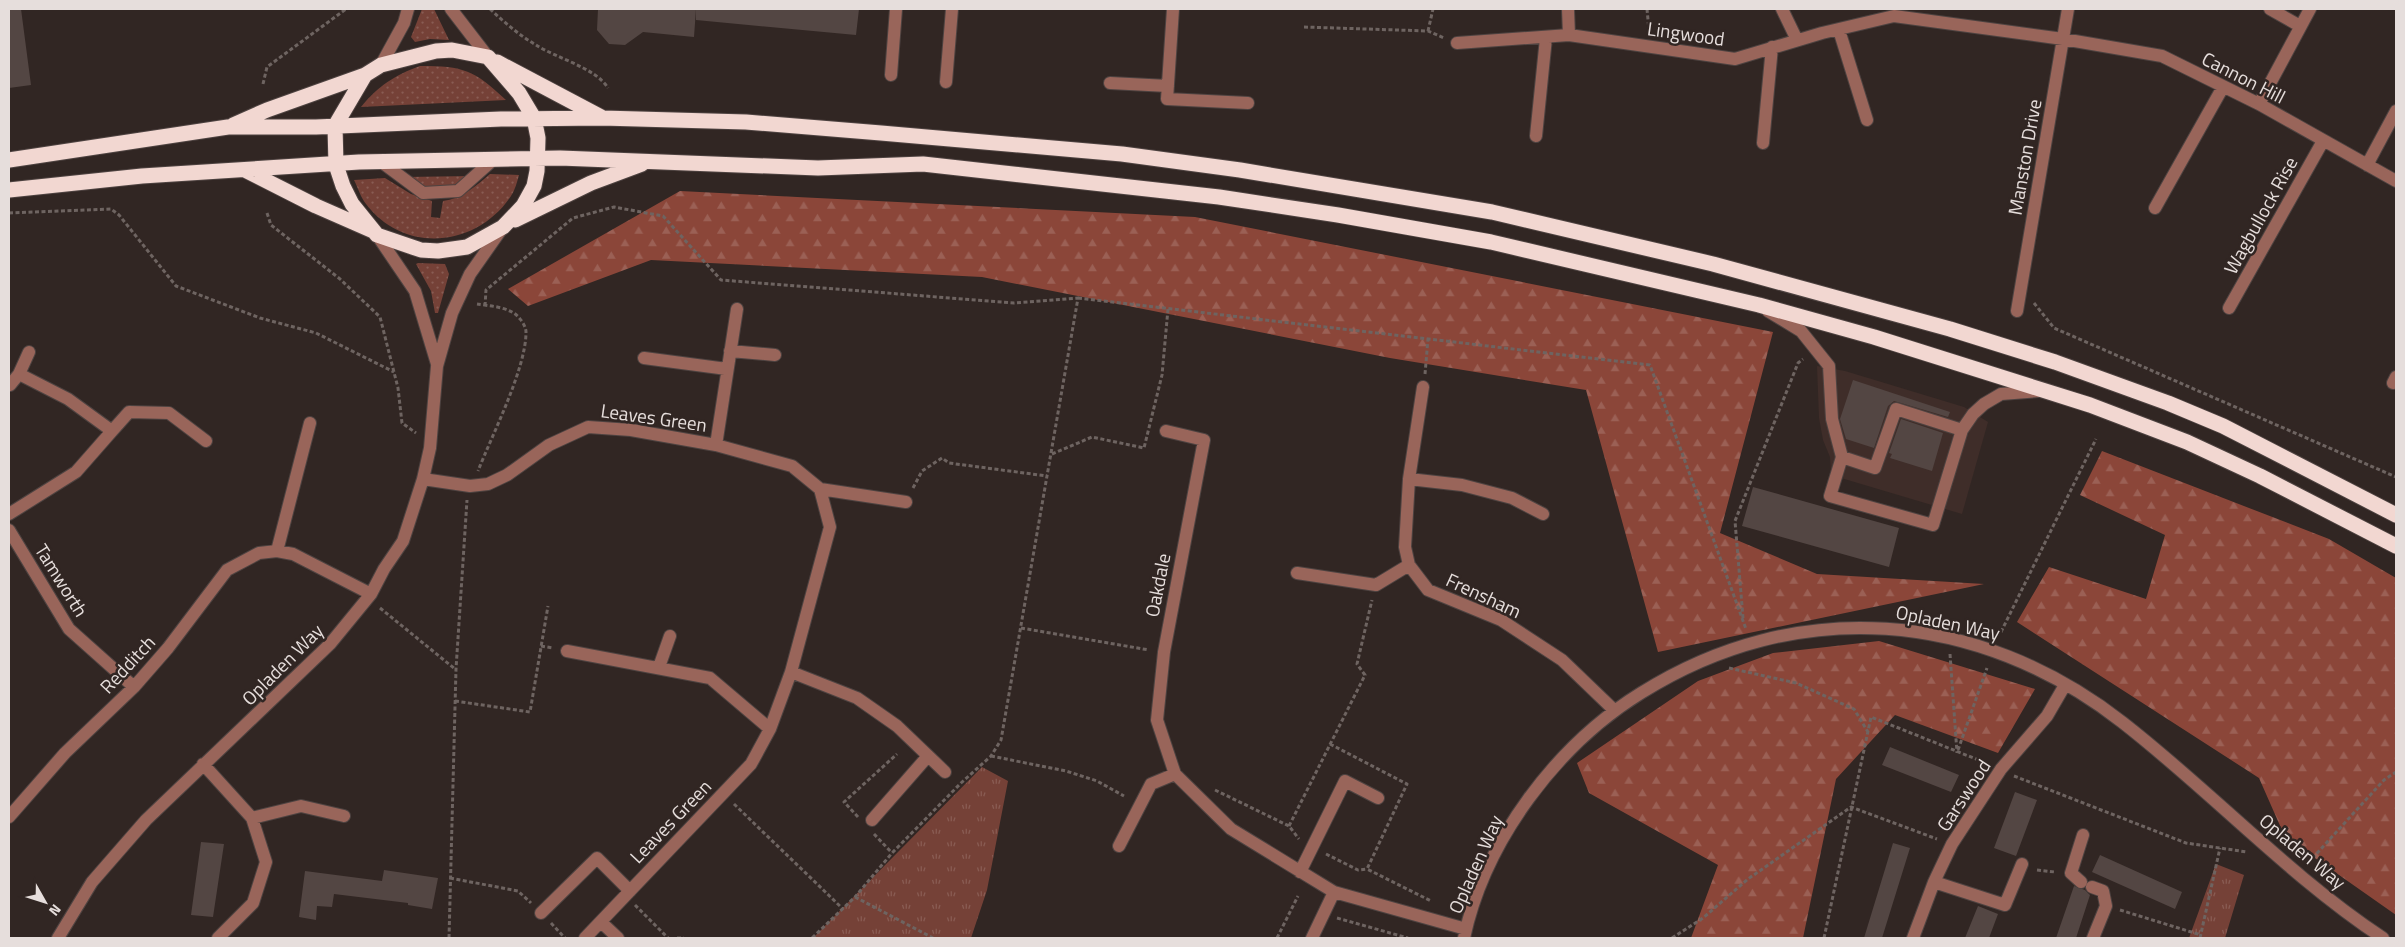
<svg xmlns="http://www.w3.org/2000/svg" width="2405" height="947" viewBox="0 0 2405 947" font-family="'Titillium Web',sans-serif">
	<style>
		.built { fill: #3f2d29 }
		.grass { fill: url(#grass-dots) }
		.forest { fill: url(#forest-firs) }
		.park { fill: url(#park-tufts) }
		.building { fill: #534643 }
		.lines { fill: none; stroke-linecap: round; stroke-linejoin: round }
		.minor-casing { stroke: #4e4341; stroke-width: 14 }
		.highway-casing { stroke: #4e4341; stroke-width: 17 }
		.path { stroke: #6e6461; stroke-width: 3; stroke-dasharray: 4 2.5; stroke-linecap: butt }
		.minor { stroke: #99655a; stroke-width: 12 }
		.highway { stroke: #f2d7d1; stroke-width: 15 }
		.labels { text-anchor: middle; dominant-baseline: central; stroke-width: 5; stroke-linejoin: round; paint-order: stroke }
		.street-label { font-size: 19px; fill: #e6dedc; stroke: #312623 }
	</style>
	<defs>
		<pattern id="grass-dots" width="8" height="8" patternUnits="userSpaceOnUse" patternTransform="scale(1.25)"><rect width="8" height="8" fill="#754137"/><path d="M2 2h.1M6 6h.1" fill="none" stroke="#895c53" stroke-width="1.8" stroke-linecap="round"/></pattern>
		<pattern id="forest-firs" width="22" height="20" patternUnits="userSpaceOnUse" patternTransform="scale(1.25)"><rect width="22" height="20" fill="#8b4639"/><path d="M5 1l3.5 6h-7zM16 11l3.5 6h-7z" fill="#9b6055"/></pattern>
		<pattern id="park-tufts" width="24" height="20" patternUnits="userSpaceOnUse" patternTransform="scale(1.25)"><rect width="24" height="20" fill="#754137"/><path d="M3 7l-1-3M5 7V3M7 7l1-3M15 17l-1-3M17 17v-4M19 17l1-3" fill="none" stroke="#895c53"/></pattern>
	</defs>
	<rect width="100%" height="100%" fill="#312623"/>
	<path class="built" d="M1817,366L1845,371L1964,407L1988,422L1962,514L1831,475L1830,457L1823,440L1819,418Z"/>
	<path class="grass" d="M422,9H434L449,40L430,39L415,42L411,37Z
		M420,66C464,66 474,70 506,100L361,107C378,86 395,75 420,66Z
		M490,174L519,175C517,182 515,190 511,196C477,247 405,255 366,204C361,198 358,188 354,180L385,178L411,194L432,201L431,217L440,218L443,201C461,199 476,186 490,174Z
		M472,176L458,188L423,189L404,177Z
		M418,263L445,264L449,274L438,313H435L431,291L416,264Z"/>
	<path class="forest" d="M680,191L1195,217L1773,332L1720,533L1817,574L1984,584L1658,652L1586,390L1390,358L982,277L651,260L528,306L508,289Z
		M2102,451L2329,539L2396,578V915L2285,837L2259,778L2017,622L2049,567L2146,599L2165,535L2080,495Z
		M1879,641L2035,689L1998,753L1895,715L1836,779L1803,938H1691L1718,865L1589,793L1577,763L1698,681L1773,653Z"/>
	<path class="park" d="M982,767L1008,781L987,890L971,938H813Z
		M2216,864L2244,875L2225,938H2189Z"/>
	<path class="building" d="M9,9H21L31,85L9,88Z
		M598,9H859L856,35L696,20V9L694,37L643,32L625,45L609,44L597,30Z
		M1853,380L1950,412L1948,417L1894,401L1888,406L1874,448L1846,439L1840,419Z
		M1901,419L1943,433L1932,471L1890,458L1892,454L1889,453Z
		M1753,487L1899,528L1889,567L1742,526Z
		M1890,747L1959,775L1951,792L1882,765Z
		M2015,792L2037,800L2016,856L1994,848Z
		M201,842L224,844L213,917L191,915Z
		M1893,843L1910,848L1882,938H1864Z
		M2100,855L2182,892L2175,909L2092,872Z
		M384,870L438,878L432,909L408,905V903L334,894L332,907L317,906L316,920L299,917L305,871L382,881Z
		M2074,886L2085,890L2090,895L2076,938H2056Z
		M1978,906L1998,914L1989,938H1965Z"/>
	<g class="lines">
		<defs>
			<path id="minor" d="M451,9L488,57
				M1173,9L1167,99L1248,103
				M1568,9L1569,35
				M1782,9L1797,40
				M2270,9L2300,26
				M1839,30L1867,120
				M1457,43L1569,35L1735,59L1822,33L1894,16L2063,39L2162,56L2259,104L2396,181
				M381,65L404,23L408,9
				M891,75L896,9
				M946,82L952,9
				M1110,83L1168,86
				M2259,104L2310,9
				M1536,136L1546,38
				M1763,143L1772,47
				M380,161L423,193L458,191L494,159
				M2367,165L2396,111
				M2155,208L2223,87
				M377,235L415,291L437,364
				M2229,308L2323,141
				M1768,311L1801,331L1829,366L1832,419L1842,457L1830,496L1933,525L1962,430L1973,414L1984,404L2001,394L2039,391
				M2017,311L2068,9
				M730,351L775,355
				M644,358L727,369
				M19,374L29,352
				M2393,383L2396,377
				M1423,387L1409,479L1405,547L1409,565L1428,590L1501,620L1562,660L1614,710
				M112,431L129,412L169,413L206,441
				M1166,431L1204,440L1164,652L1157,720L1175,774L1231,829L1334,892L1466,929
				M716,445L737,309
				M1842,457L1875,468L1896,409L1962,430
				M423,479L470,486L488,484L507,475L549,445L588,427L631,430L716,445L792,466L820,489L830,527L791,672L770,729L751,764L585,938
				M1409,479L1462,485L1512,498L1543,514
				M820,489L906,502
				M9,514L76,472L112,431L68,399L19,374L10,385
				M9,530L69,629L134,687
				M277,551L310,423
				M1297,573L1376,585L1409,565
				M567,651L710,678L770,729
				M659,667L670,636
				M791,672L857,698L897,726L945,772
				M203,764L252,818L266,862L253,903L218,938
				M9,817L65,753L134,687L168,648L227,570L259,553L277,551L293,554L371,594
				M252,818L301,806L344,816
				M872,820L928,756
				M1119,846L1151,784L1175,774
				M1300,872L1345,781L1378,798
				M1934,882L2005,905L2022,864
				M2081,882L2071,873L2083,835
				M2092,887L2103,891L2106,906L2093,938
				M541,913L597,858L630,891
				M601,922L618,938
				M58,938L92,882L146,820L330,644L371,594L384,569L403,541L423,479L430,448L437,366L452,313L470,274L503,227
				M1312,938L1334,892
				M1464,938C1485,840 1557,745 1641,693C1797,595 1978,610 2122,722C2211,791 2289,876 2383,938
				M1913,938L1934,882L1952,844L2001,769L2047,716L2065,685"/>
			<path id="highway" d="M452,50L488,57L519,93L534,118L538,138L537,171L534,186L523,206L503,227L467,247L438,251L421,250L377,235L352,204L343,186L336,165L335,126L365,75L381,65L436,51Z
				M497,62L601,117
				M233,125L267,110L365,75
				M9,160L228,127H316L501,119L602,118L746,122L881,133L1122,154L1240,170L1492,212L1713,264L1950,329L2055,362L2168,403L2223,426L2396,515
				M245,170L316,206L373,231
				M9,190L142,176L359,162L560,158L818,168L923,164L1219,197L1338,215L1491,242L1759,305L1874,337L2090,405L2187,442L2260,476L2396,546
				M515,220L591,183L642,164"/>
		</defs>
		<use href="#minor" class="minor-casing"/>
		<use href="#highway" class="highway-casing"/>
		<path class="path" d="M490,9C504,22 519,35 536,45C556,58 596,68 608,88
			M1647,9L1649,31
			M1304,27L1428,31L1444,38
			M1428,31L1433,9
			M263,84L267,67L346,9
			M9,213L111,209L119,215L176,286L260,318L316,333L394,372
			M267,213L271,225L340,279L380,317L398,388L402,423L416,433
			M1078,298L1650,365L1746,629
			M2034,303L2054,328L2396,477
			M477,304C490,306 512,307 520,319C523,322 526,328 526,332C526,369 492,435 478,471
			M485,306L486,290L573,218L614,207L663,216L721,280L1014,303L1078,298L1001,740L991,756L961,783L892,853L855,897L812,938
			M1425,374L1428,339
			M1052,454L1092,437L1144,448L1162,375L1168,309
			M913,488L922,471L942,458L949,463L1047,476
			M380,608L455,669
			M1743,618L1735,521L1798,363L1803,359
			M1021,628L1149,650
			M2001,632L2096,439
			M541,646L553,648
			M1950,654L1957,753
			M1729,668L1796,683L1854,709L1868,732
			M455,701L530,712L548,606
			M1330,744L1407,784L1367,869L1431,901
			M1958,750L1987,668
			M991,756L1066,771L1097,781L1124,796
			M2014,776L2186,843L2247,852
			M1215,790L1289,826L1299,839
			M734,804L843,909
			M858,817L844,802L897,754
			M1289,826L1365,675L1357,664L1372,600
			M874,834L892,853
			M1326,854L1358,870L1367,869
			M2308,863L2384,780L2396,772
			M2037,870L2055,872
			M450,878L518,891L531,903
			M855,897L933,938
			M635,905L668,938
			M2120,910L2201,935
			M1337,918L1408,938
			M551,923L565,938
			M449,938L456,669L467,500
			M677,938H684
			M1277,938L1298,896
			M1672,938L1703,918L1748,879L1851,807L1937,839
			M1824,938L1871,717L1986,763
			M2200,938L2220,848"/>
		<use href="#minor" class="minor"/>
		<use href="#highway" class="highway"/>
	</g>
	<g class="labels">
		<g class="street-label">
			<text transform="translate(1686 33) rotate(8)">Lingwood</text>
			<text transform="translate(2244 77) rotate(27)">Cannon Hill</text>
			<text transform="translate(2024 157) rotate(-80)">Manston Drive</text>
			<text transform="translate(2260 215) rotate(-61)">Wagbullock Rise</text>
			<text transform="translate(654 417) rotate(8)">Leaves Green</text>
			<text transform="translate(62 580) rotate(58)">Tamworth</text>
			<text transform="translate(1157 585) rotate(-79)">Oakdale</text>
			<text transform="translate(1484 595) rotate(25)">Frensham</text>
			<text transform="translate(1948 622) rotate(12)">Opladen Way</text>
			<text transform="translate(127 664) rotate(-47)">Redditch</text>
			<text transform="translate(282 664) rotate(-45)">Opladen Way</text>
			<text transform="translate(1963 795) rotate(-57)">Garswood</text>
			<text transform="translate(670 821) rotate(-46)">Leaves Green</text>
			<text transform="translate(2303 851) rotate(40)">Opladen Way</text>
			<text transform="translate(1475 864) rotate(-66)">Opladen Way</text>
		</g>
	</g>
	<rect width="2405" height="947" fill="none" stroke="#e6dedc" stroke-width="20"/>
	<g transform="translate(45 902) rotate(129)" stroke="#312623" stroke-width="4" paint-order="stroke">
	<path d="M0-4L9 19L0 12L-9 19Z" fill="#e6dedc"/>
	<text y="-8" font-size="14" font-weight="bold" text-anchor="middle" fill="#e6dedc">N</text>
	</g>
</svg>
